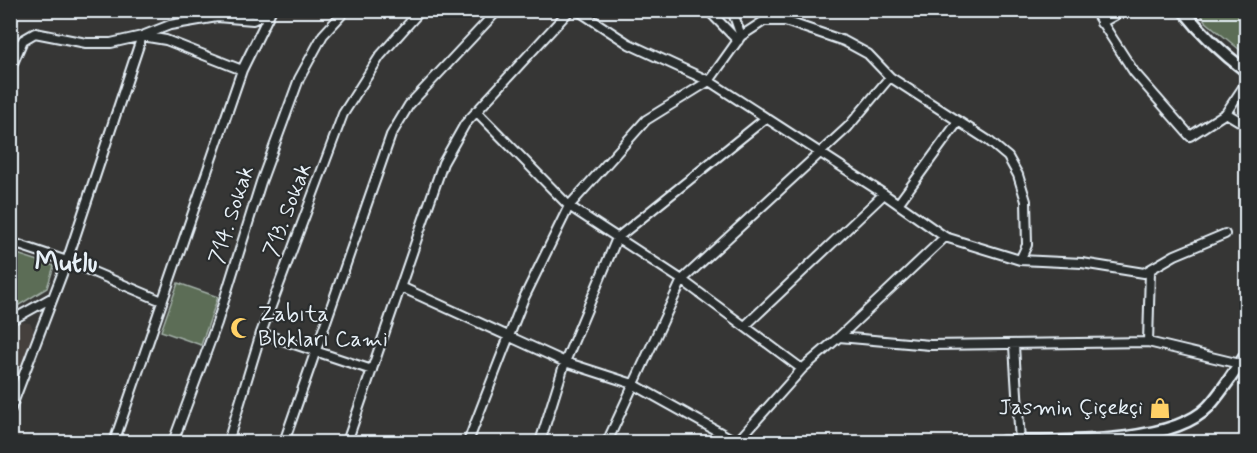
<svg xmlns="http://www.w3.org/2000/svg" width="1257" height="453" viewBox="0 0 1257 453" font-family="Mynerve,sans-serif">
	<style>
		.built { fill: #45403d }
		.green { fill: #5c6d56; stroke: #a2afa7; stroke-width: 1.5 }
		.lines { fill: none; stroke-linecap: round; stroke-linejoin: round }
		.minor-casing { stroke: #e8f1f8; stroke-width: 12 }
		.tertiary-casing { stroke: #e8f1f8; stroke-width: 15 }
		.secondary-casing { stroke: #e8f1f8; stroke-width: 15 }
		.minor { stroke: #2a2d2e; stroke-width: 8 }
		.tertiary { stroke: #2a2d2e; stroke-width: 10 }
		.secondary { stroke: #2a2d2e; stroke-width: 10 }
		.labels { text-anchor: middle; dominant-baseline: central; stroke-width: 4.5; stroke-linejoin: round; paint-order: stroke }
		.street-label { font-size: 22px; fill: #e8f1f8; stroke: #2a2d2e }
		.poi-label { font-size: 22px; fill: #e8f1f8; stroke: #2a2d2e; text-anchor: start }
		.district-label { font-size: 28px; font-weight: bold; fill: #e8f1f8; stroke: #2a2d2e }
	</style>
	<rect width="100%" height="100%" fill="#363635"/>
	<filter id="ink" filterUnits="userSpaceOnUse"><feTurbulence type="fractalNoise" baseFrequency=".0167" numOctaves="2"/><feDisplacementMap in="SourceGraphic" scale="12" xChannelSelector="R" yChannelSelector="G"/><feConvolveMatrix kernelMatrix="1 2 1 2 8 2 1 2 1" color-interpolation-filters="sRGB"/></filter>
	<g filter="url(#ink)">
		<path class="built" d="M21,322L30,323L33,328V334L15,384L11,386V328Z"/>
		<path class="green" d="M1199,11H1246V55L1205,21Z
			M11,252L54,266L47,288L11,310Z
			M178,283L218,297L201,345L161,331Z"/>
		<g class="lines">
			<defs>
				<path id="minor" d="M577,10L629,44L709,81L884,194L945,237L1020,260L1082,263L1144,273L1175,255L1225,234
					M708,10L738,41
					M732,10L741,36
					M1094,10L1134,72L1190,136L1226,113L1246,83
					M1101,23L1124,10
					M10,42L21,45
					M10,70L23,40L35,33L86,43H111L142,36L170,25L217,17L253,20L271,11
					M476,111L569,206L682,280L802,369
					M1226,113L1246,125
					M898,204L957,123
					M10,242L67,261L162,301
					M401,287L565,362L633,384L737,442
					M10,321L53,297
					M745,326L884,194
					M261,333L372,370
					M839,337L930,345L1148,342L1240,364
					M1148,342L1150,271
					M1014,346L1020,442
					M10,411L67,261L142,36L166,40L242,70
					M114,442L242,70L270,13
					M173,442L217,323L261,182L299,79L323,35L346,10
					M228,442L261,333L343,114L380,56L421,10
					M284,442L391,135L409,105L498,10
					M347,442L443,163L465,124L570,10
					M468,442L523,300L569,206L646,120L709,81L741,36L764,21H785L844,41L868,54L890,77L989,141L1008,157L1018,175L1026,201L1027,245L1020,260
					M540,442L565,362L617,238L766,118
					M607,442L682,280L848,127L890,77
					M737,442L802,369L839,337L945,237"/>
				<path id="tertiary" d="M1003,442C1055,441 1171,446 1208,407C1222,392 1234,372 1246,355"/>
				<path id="secondary" d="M1183,10C1202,34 1222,53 1246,71"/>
			</defs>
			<use href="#minor" class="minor-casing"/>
			<use href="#tertiary" class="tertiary-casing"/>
			<use href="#secondary" class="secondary-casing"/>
			<use href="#minor" class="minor"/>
			<use href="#tertiary" class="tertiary"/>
			<use href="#secondary" class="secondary"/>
		</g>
	</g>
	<defs>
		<symbol id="mosque-bare" viewBox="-9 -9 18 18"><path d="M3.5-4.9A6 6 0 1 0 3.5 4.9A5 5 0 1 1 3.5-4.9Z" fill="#ffd166" stroke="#2a2d2e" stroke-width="2.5" paint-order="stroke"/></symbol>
		<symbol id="shop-bare" viewBox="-9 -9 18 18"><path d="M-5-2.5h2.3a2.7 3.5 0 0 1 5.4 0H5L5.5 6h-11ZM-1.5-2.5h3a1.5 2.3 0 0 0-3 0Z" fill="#ffd166" stroke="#2a2d2e" stroke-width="2.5" paint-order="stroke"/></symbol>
	</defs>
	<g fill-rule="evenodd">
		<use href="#mosque-bare" x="226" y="313" width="30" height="30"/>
		<use href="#shop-bare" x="1145" y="393" width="30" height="30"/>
	</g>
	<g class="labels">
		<g class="street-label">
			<text transform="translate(288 210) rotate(-69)">713. Sokak</text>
			<text transform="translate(232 215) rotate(-72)">714. Sokak</text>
		</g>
		<g class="poi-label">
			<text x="258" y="315">Zabıta<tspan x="258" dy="25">Blokları Cami</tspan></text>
			<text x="1143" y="408" text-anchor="end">Jasmin Çiçekçi</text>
		</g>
		<g class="district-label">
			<text x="66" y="263">Mutlu</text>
		</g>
	</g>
	<rect width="1257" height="453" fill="none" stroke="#2a2d2e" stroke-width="36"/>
	<rect x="18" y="18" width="1221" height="417" fill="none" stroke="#e8f1f8" stroke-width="2" filter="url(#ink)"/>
</svg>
